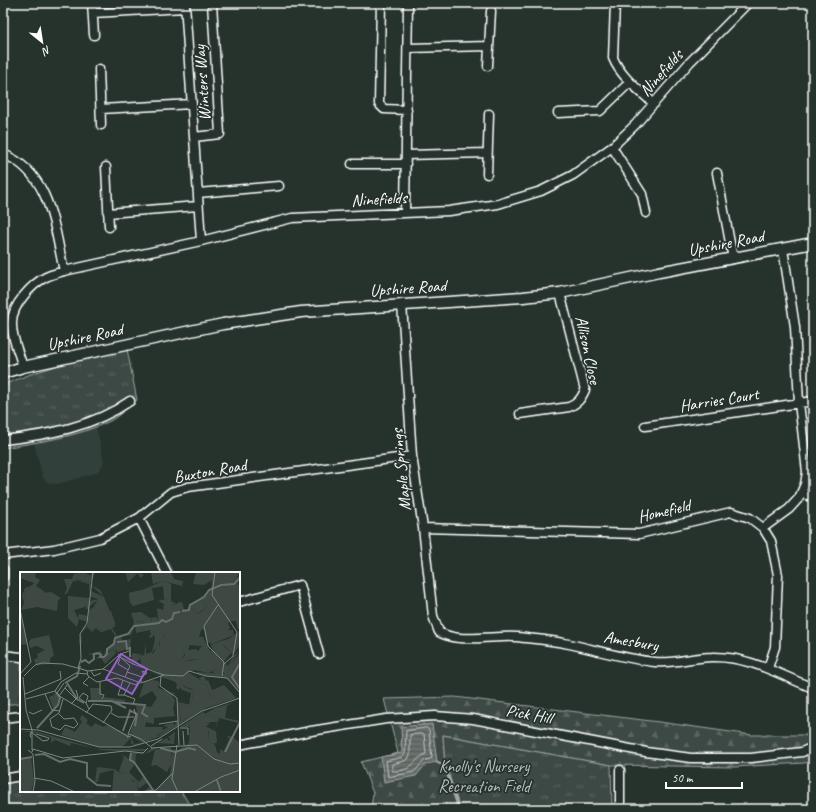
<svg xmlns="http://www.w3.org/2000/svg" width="816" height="812" viewBox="0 0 816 812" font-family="Caveat,sans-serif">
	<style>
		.built { fill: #333f3a }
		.grass { fill: #3e4944; stroke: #9ea4a2 }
		.forest { fill: url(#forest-firs); stroke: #9ea4a2 }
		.park { fill: url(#park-tufts); stroke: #9ea4a2 }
		.water { fill: url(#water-rules); stroke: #a4a9a7 }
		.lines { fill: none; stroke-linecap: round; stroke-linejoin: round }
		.shore { stroke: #c2c6c4; stroke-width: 1 }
		.stream { stroke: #a4a9a7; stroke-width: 3 }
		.minor-casing { stroke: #fff; stroke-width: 11 }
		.tertiary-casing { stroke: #fff; stroke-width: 13 }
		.minor { stroke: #26332d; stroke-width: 8 }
		.tertiary { stroke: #26332d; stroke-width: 10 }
		.labels { text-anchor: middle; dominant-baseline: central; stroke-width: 3.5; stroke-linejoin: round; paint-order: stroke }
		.street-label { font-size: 17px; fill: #fff; stroke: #26332d }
		.park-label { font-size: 17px; fill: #bbbfbe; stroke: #26332d }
		.inset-river { fill: none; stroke: #67706c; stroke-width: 2 }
		.inset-road { fill: none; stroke: #7d8581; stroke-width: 1 }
		.view { fill: #9c61cf; fill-opacity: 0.15; stroke: #9c61cf; stroke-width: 2 }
		.inset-edge { fill: none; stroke: #fff; stroke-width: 2 }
	</style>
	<defs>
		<pattern id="forest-firs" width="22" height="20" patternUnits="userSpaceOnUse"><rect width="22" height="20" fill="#3e4944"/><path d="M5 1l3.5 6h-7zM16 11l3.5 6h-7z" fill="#5b6460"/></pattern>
		<pattern id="park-tufts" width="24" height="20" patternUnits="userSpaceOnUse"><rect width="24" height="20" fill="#3e4944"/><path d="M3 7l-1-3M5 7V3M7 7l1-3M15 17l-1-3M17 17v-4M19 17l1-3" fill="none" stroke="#5b6460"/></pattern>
		<pattern id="water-rules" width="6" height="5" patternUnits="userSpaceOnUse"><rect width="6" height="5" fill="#67706c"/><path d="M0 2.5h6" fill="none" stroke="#575a59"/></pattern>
	</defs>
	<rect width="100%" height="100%" fill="#26332d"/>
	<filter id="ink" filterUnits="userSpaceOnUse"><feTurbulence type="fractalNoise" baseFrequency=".025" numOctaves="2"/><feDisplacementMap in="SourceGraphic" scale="8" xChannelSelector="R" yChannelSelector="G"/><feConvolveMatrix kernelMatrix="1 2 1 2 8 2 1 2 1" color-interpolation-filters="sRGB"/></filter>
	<g filter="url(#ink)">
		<path class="built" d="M96,427L104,461L101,468L96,473L57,484L49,483L43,478L34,443L70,435Z"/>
		<path class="grass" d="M3,660H21V703L3,705Z"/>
		<path class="forest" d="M455,697L659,722L752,735H809L813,732V761L804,763L734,767L611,765L443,735L445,766L459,809H371L373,793L361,762L398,753L384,699Z"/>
		<path class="park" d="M126,344L137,400C128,407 119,416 110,421C77,437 39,442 3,448V385L31,374Z
			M443,735L611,765L612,809H459L445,766Z
			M21,771V791H181L192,809H3V774Z"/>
		<path class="water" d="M432,724L437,762L426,764L416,776L384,782L381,757L402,753L401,727Z"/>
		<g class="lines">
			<path class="shore" d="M427,728L429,730L432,758L424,761L414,772L388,777L386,761L402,757L405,754L406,731Z
				M424,734L426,754C412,760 414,772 392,771V764L405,761L410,756V735Z"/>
			<path class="stream" d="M437,762L445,766L459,809"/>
			<defs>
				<path id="minor" d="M92,3L94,35
					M185,3L201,241
					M381,3L379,104L384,109L407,110
					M615,3L613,58C621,77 639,90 654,104
					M93,13L185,8
					M408,48L489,46
					M488,66L491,11
					M99,69L101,125
					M101,109L192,104
					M558,113L600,111L630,82
					M194,137L220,134L212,3
					M612,147L642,194L646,213
					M3,154C51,173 54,227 64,271
					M406,155L487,153
					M352,164H406
					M106,167L109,227
					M717,173L733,259
					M487,174L489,114
					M198,193L279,186
					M108,213L198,206
					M405,213L408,3
					M402,304L412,456L423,528L433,616L439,632C458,644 495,635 517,637C534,639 552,640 569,644C597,650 626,659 655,662C675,664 693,657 712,657C749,656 780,675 813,688
					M23,367C19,353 11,337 12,322C12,305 32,284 46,277C52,274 58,273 64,271L201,241L292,218L449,211L498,204L541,191L573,175L612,147L635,125L689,63L748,3
					M520,414L569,407C578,403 581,399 585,390L560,293
					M645,426L813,401
					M3,440C47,435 93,427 130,401
					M801,494L813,496
					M139,518L167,573
					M423,528L639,534L731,512L750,518L763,528L771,541L778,575L775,647L768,668
					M763,528L789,509L799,498L805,484L807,472L799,403L795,327L783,249
					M3,555L54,549L100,538L139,518L171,492L188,487L412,456
					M3,569V577
					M239,602L300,585L319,654
					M3,655L21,657
					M3,718L21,716
					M239,745L311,731L386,719L435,716L473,719L646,752L691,758H751L802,752L813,747
					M620,770V809
					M3,779L21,776"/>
				<path id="tertiary" d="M3,373L23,367L223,324L301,312L523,297L560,293L659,272L813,243"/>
			</defs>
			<use href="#minor" class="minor-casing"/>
			<use href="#tertiary" class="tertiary-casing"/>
			<use href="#minor" class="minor"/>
			<use href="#tertiary" class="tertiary"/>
		</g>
	</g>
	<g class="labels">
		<g class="street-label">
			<text transform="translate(661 73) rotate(-48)">Ninefields</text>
			<text transform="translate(202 83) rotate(-94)">Winters Way</text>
			<text transform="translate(379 199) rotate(-3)">Ninefields</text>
			<text transform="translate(726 243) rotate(-11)">Upshire Road</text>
			<text transform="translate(408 288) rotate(-4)">Upshire Road</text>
			<text transform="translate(85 337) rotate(-12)">Upshire Road</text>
			<text transform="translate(588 350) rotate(78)">Allison Close</text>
			<text transform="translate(719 400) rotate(-9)">Harries Court</text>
			<text transform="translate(401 470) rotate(-96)">Maple Springs</text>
			<text transform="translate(210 471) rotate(-10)">Buxton Road</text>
			<text transform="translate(664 511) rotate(-13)">Homefield</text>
			<text transform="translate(631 641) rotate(10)">Amesbury</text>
			<text transform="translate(529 714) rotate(10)">Pick Hill</text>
		</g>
		<g class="park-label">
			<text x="484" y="766">Knolly's Nursery<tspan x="484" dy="20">Recreation Field</tspan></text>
		</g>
	</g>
	<g transform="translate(20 572)">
		<rect width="220" height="220" fill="#26332d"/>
		<path d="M0,0H16L15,5L20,8L16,14L38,29L34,35H6L4,21L14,11L0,6ZM63,0L72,4L68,10L55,7ZM105,0H120L124,3L120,6L118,1L108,10ZM131,0H151L154,7L163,9L162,14L143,9L133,12ZM143,13H150V26L144,27ZM132,16L134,28L113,34L110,30L109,21ZM71,19L84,25L95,52L92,56L83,59L76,55L72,59L67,55L69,38L73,36L78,27L71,25ZM48,24L70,26L65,35L54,38L58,46L59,42L68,44L67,50L59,47L57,55L48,46ZM29,63L34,83L30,87V92L16,93L14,88L18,85L17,82L25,78L17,74L10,76L9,70L11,67ZM101,64L102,69L111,67L110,76L98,80L92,74ZM93,77L96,81L85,92L81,86ZM220,81V121L207,106L186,104L176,100L206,102L210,93ZM132,100H168L182,109L175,117L187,129L191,125L186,112L182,111L188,108L192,118L204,113L216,126L220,125L186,136H180L171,133L174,118ZM132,108L139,109L138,116L156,122L151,123L155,128L153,137L155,144L134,146V152L126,150L125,155H143L142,158L148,156L144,153L153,151L155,154L127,168L110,161L117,139L116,134L110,132L125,133L122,138L123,139L125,134L131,135L137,126L132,119L119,126L124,110ZM159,133L169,135L168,145L161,150ZM62,143L68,148L66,152L72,155L75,151L83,155L88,153L107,162L113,167L111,166L102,175H80L55,160L62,150L60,147ZM187,143L194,145L197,150H190L187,154L181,155L175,171H172L169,150ZM189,158L196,159L197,170L194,172L188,170ZM0,159H11L18,160L77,177H128L126,179H93L81,178L51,171L50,174L35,168L31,171V165L17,161ZM155,160L154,172L137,171L147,166L149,169L151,167L148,165ZM214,166L220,171V182L210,190L200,183V177L207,181L214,173Z" fill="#3e4944"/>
		<path d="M63,0L55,7L59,9H53L48,20L44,23L47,16L44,7H52L54,2ZM72,0L78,2L75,1L70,12L80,18L84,25L87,37L84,25L71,13L70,29L79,27L70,34V37H66V31L70,27L69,12L59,9H62L66,2L63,9L68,10ZM143,9L151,12V29L158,33L150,32L162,45L157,59L145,54L136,57H145L147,61L143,64L141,78L139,76L140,69L125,92V84L118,83L120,87L113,93L93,77L74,89L80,83H74L73,89L69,91L62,89L60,95L68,99L58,96L60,88L68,90L73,88L72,83L68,82L81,79L83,83L93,70L95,64L91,57L82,60H81L78,58L76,56L72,60L67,55L61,61L62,71L59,73L60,62L66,54L72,59L76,55L83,59L94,54L89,40L85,42L88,39H91L95,51V55L92,56L97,64L112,59L114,50L132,49L130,46L136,45L138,49L137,36L143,38L144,32L138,29L150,26V13L128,17V21L125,23L132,27L126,29L122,18ZM120,52L133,59L135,67L132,80L126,82V71L124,83L113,81L111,84L113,87H107L98,82L93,73L101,64L111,63L115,54ZM12,13L4,21L7,35L19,33L34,35L35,28L24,21L31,20L41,26L38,28L37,39L17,35L1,38L4,31L2,23L5,16ZM121,18L122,23L110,26L112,28L121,25L124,30L113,34L110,30L109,21ZM181,27L187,35L177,42L169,34ZM219,60L220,73L213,83L204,73L191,75L192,72L208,67ZM220,78L209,95L213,104L215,97L220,90L213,106L220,118L211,105L205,104L204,100L200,103L192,100L203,89L208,94L213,84ZM182,111L186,112L189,119L191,127L188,130L174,117ZM158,130L186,136L141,164L119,172L115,173L111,172V165L114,172L123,171L114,166L110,161L113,154L111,161V162L114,158L116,141L119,143L117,144L115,157L121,164L133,166L132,164L139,160L136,165L156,152L155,151L158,149ZM159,133L168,135V145L161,150ZM212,131L207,134L205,146L220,149L219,151L199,146L195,159H188L189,170L195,173L197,180L210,190L220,182V220H131L125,218L130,215L134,219L150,202L153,177L157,179L169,171L170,155H160L183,140L185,142L195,136ZM187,143L194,145L197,150L195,159L185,154H175V171H172L173,154H169L170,150ZM207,164L214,165V173L207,181L204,179L209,167ZM132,176H138L128,181L116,182L115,192L109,200L119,210L124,204L128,210L118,217V211L112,208L107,201L102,202L99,199L104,185L100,181L109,187L110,180L125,181ZM77,195L94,197V198L80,201L78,210H75Z" fill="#3e4944" fill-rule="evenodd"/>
		<path d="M151,175L152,191L147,200L136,193L131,194L135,178Z" fill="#3e4944"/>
		<path d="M176,0H220L216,6L220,4V6L213,13L217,10L220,16V53L218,58L216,49H211L208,51L210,56L208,58H213L214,63L192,72L186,69L184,57L181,58L179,65H183L190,79L193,78L191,75L201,71L211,81L201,93L189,101L174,98L158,106L157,108L166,116L172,104L167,116L172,118L182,109L179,106L184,104L186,109L174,118L171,133H169L171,121L162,118L160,115L159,118L156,116L157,112L154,109L141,105L145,102L121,95V88L118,83L125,84V92L127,83L134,81L139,67V76L141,78V66L147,61L145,57L133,58L134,63L131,66L128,64L131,63L130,58L116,61L115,54L123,53L124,49L114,50L111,41L121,40L130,46L132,51L145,54L152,51L154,55L162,45L149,32L157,33V31L162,30L164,37L167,38L169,34L177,42L181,40L187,35L180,26L191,17L192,8L184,13L173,12ZM168,73L182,74L176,82L179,87L169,89L162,87ZM0,39L7,72L0,73ZM70,116H80L82,127L84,125L106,128L103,132L71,128ZM35,120L40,126L34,138L29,125L34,123ZM63,150L69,153L71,163L68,168L77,170L79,175L41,163L45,155L55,160ZM11,185L14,210L11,220H0V187ZM94,197L102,202L109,200L112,209L118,211L117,216L119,219L92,220Z" fill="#3e4944" fill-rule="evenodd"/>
		<path d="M170,72L168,78L177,77L179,87L160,89L165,83L163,75Z" fill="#3e4944"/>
		<path class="inset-river" d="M162,39L169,38L170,33L184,25L189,18L201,13L214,12L220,6M97,70L106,69L107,77L110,76V85M61,90L65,88L69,91L74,87V82L78,81L81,83L80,85H84L87,82V77L94,72L95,66L108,62L114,54L139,51L142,48L146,50L152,47L154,41L160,40M220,91L212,105L220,117M45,111L57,104L60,94M47,111L57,127L64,131M68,129H92L106,136M95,130L125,133L122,141L128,145M109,138L117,142L115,154M17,156L38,133L40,126L36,120M103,159L110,139M140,176L155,180L169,176L176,178M205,180L220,150M111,181L110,188L114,190L133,218M15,183L24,182L40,190L50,187L67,191V205L77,213L91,214M0,187L12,185M197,208L201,220"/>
		<path class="inset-road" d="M195,0L192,23L217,60L213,84L204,92M198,33L184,54L188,74L204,90L202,104M0,37L11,90L0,102M98,84L113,92L144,103M100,87L98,92L108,98M58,96L61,86L60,62L67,51L73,0M83,97L98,84M67,99L68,104L77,110L97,106L116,113L118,110M71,99L74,104L81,101M107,100L122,105M4,104L15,93L22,91L43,92L68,99L83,97L121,111L144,103L163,104L169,99L186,104L207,106L220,121M141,104L140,114L157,126L159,173M3,105L6,138L12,158V178M105,105L110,94L98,83L109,79M103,108L98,123H104L110,111M80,110V122L84,123L82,127M121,110L122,104L126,102L127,101L122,99L124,103M68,114L63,111L69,105M45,116L56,127M35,119L41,125L107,164M35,119L41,110L56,101L67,102M37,121L44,111M5,122L41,107L40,99M25,122L32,138L40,139M104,123L115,127L113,132M39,124L47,113M6,127L35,119M66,131L68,124L63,121L59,126L66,131L69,137M51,132L58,125L56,118M9,140L13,142L22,138M66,141L73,132L91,134L92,138L83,151M91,141L98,145H114M39,142L44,147L54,146L58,152L54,156L45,153L40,158L32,155L30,147L39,141L43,127M139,152L158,149M160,156H168V163M0,157L18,158L79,175H110L138,167L182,139L220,126M163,159L164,173M108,162L116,143L114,137M111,164L107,165L109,162L121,167L132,176M12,166L10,164L11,160L23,169L28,168L29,166L16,162M157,173L152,207L158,220M131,174L142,167M131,176L177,173L194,187L210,192L220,191M8,178L13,182L15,209L13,220M12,180L13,177L43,186L105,179L123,181L128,176M14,206L31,209L55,220M118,220L136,218L152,202M174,220L201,205L220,198"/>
		<path class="view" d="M101,82L127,97L112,122L86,107Z"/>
		<rect width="220" height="220" class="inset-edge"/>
	</g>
	<rect width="816" height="812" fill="none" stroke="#26332d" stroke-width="16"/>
	<rect x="8" y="8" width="800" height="796" fill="none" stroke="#fff" stroke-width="1.5" filter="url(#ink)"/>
	<g transform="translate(42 42) rotate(150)" stroke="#26332d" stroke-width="3" paint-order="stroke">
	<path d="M0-3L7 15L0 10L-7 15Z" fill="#ffffff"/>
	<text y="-6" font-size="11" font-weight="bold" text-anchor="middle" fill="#ffffff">N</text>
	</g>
	<path d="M666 782v6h76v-6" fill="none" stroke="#ffffff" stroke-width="2"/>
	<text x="672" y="782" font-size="12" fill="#ffffff" stroke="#26332d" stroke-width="3" paint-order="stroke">50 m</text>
</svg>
